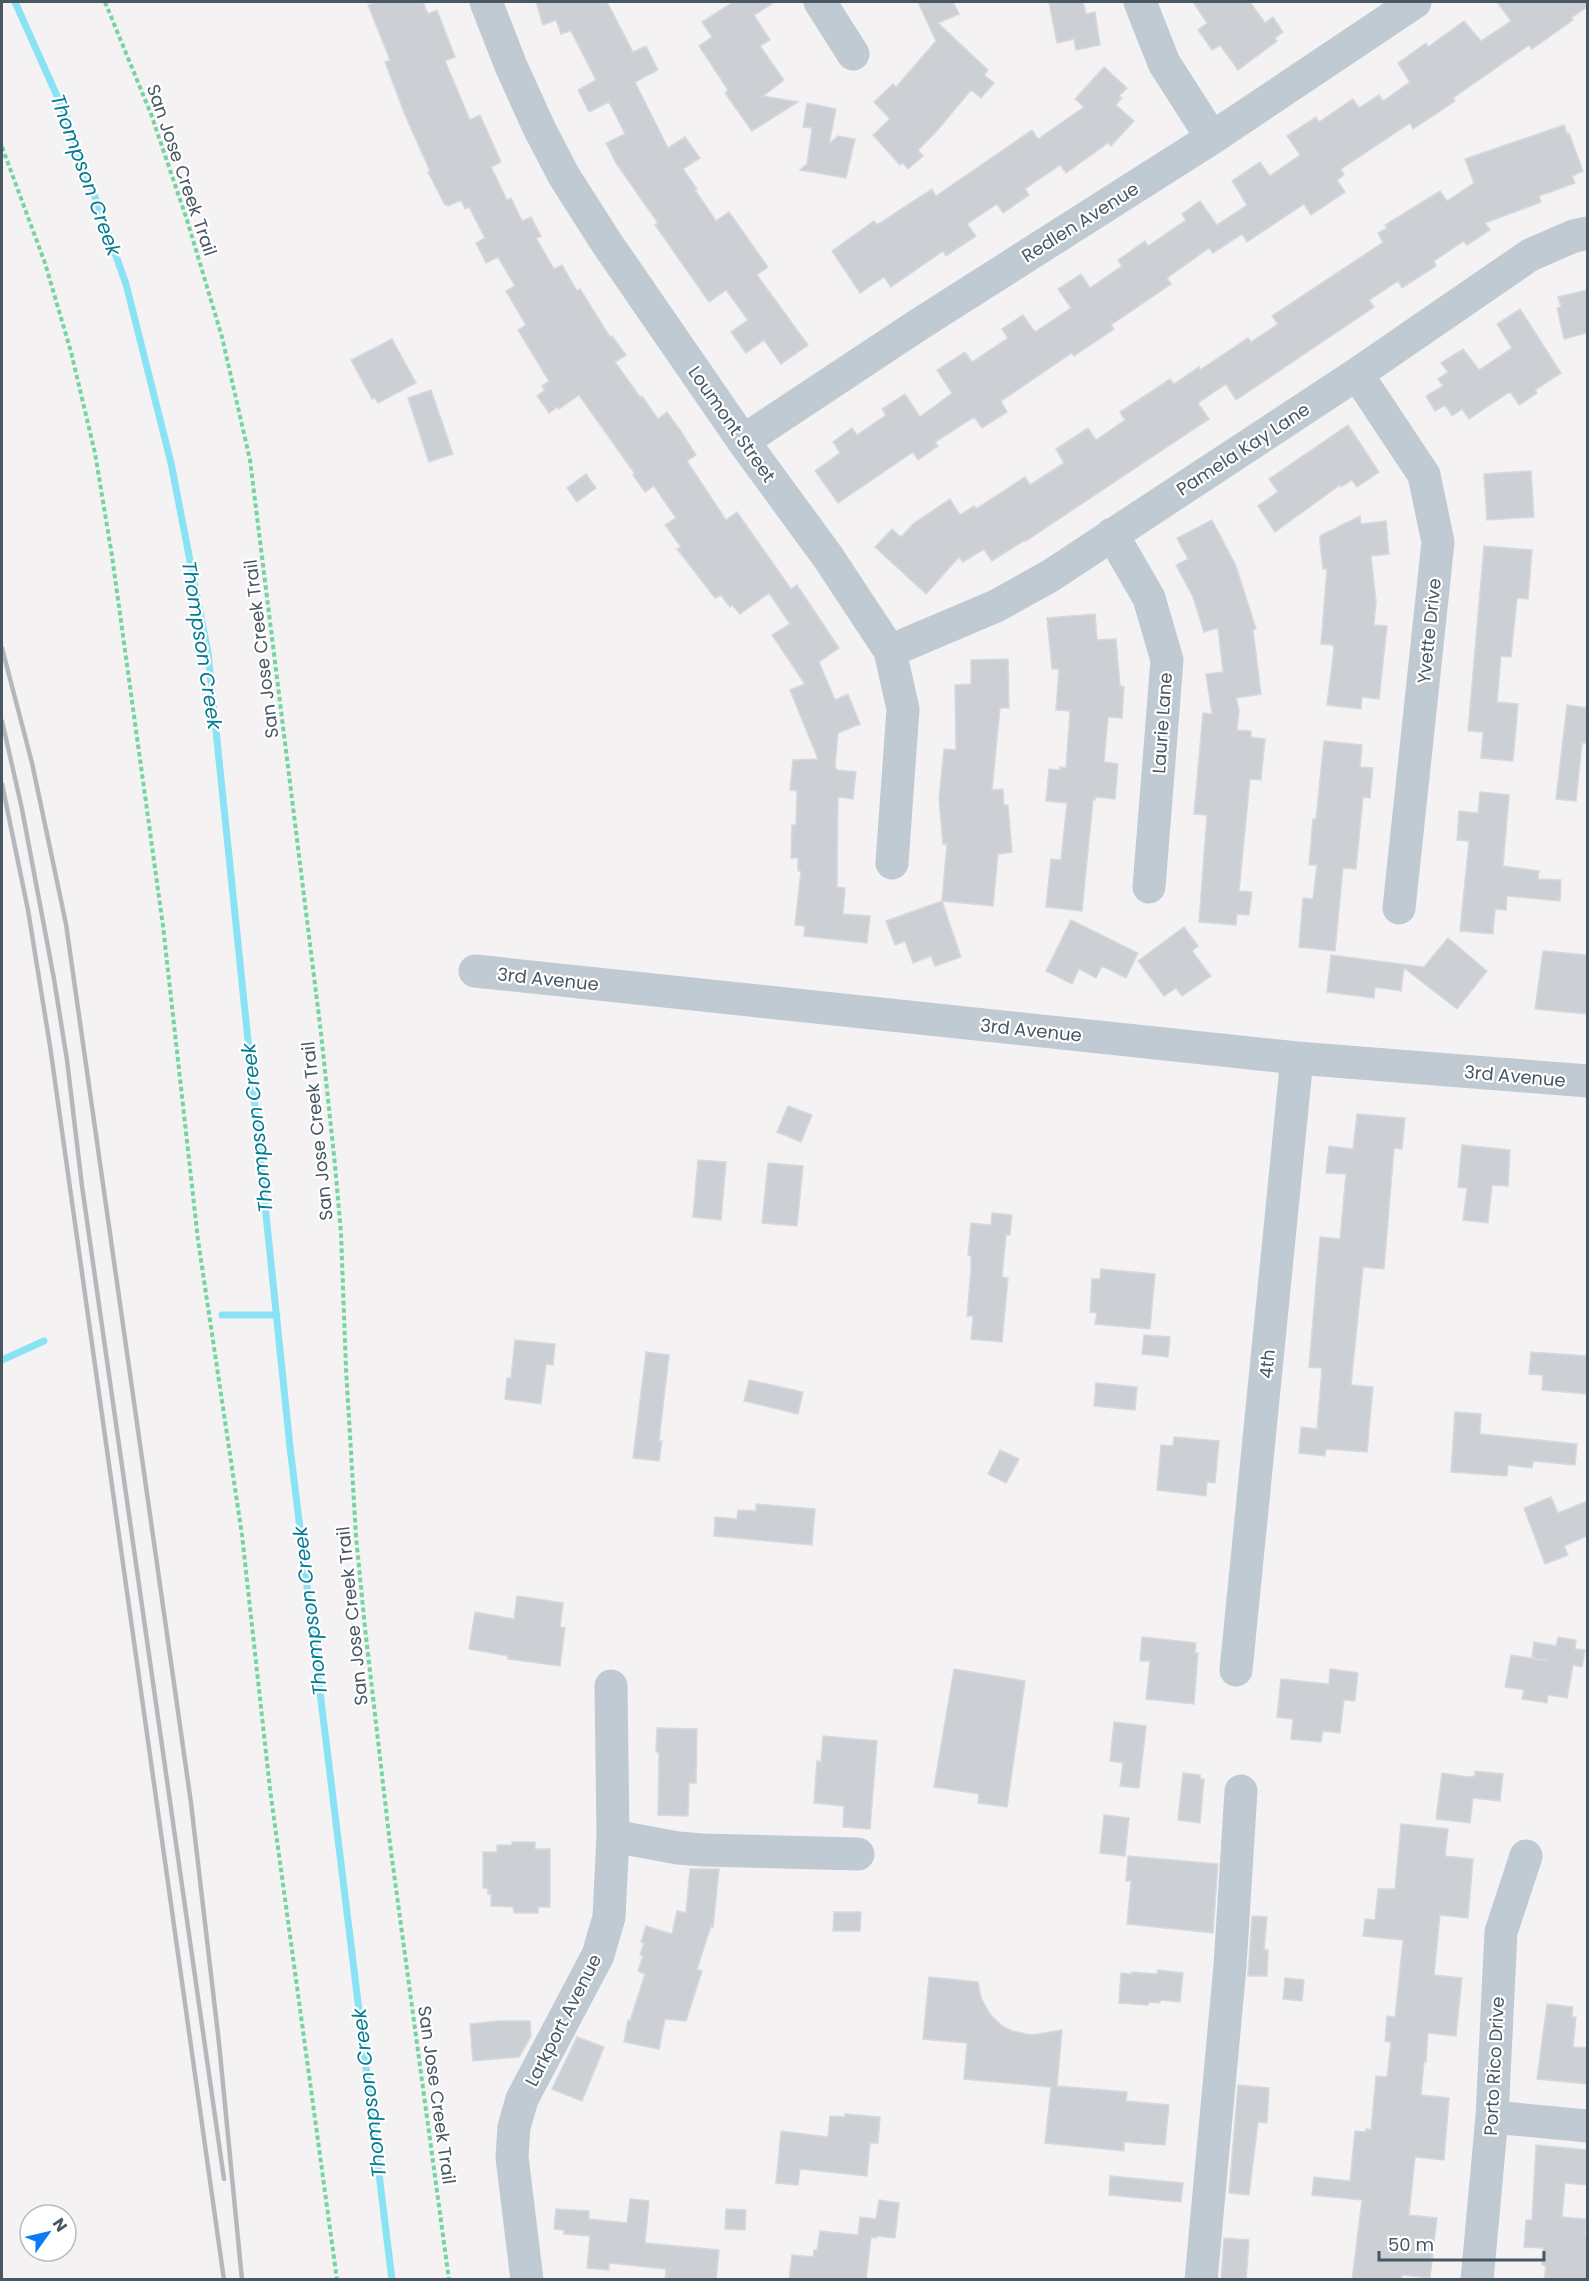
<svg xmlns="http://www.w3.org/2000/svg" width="1589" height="2281" viewBox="0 0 1589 2281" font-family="Poppins,sans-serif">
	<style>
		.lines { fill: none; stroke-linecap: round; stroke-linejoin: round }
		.stream { stroke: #89e3f4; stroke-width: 7 }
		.building { fill: #ccd0d5; stroke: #d6d9de; stroke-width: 1.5 }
		.path { stroke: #73d6a1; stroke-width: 4; stroke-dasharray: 4.5 3; stroke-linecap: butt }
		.minor { stroke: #bfcad3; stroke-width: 33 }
		.rail { stroke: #b4b8bd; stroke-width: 4.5 }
		.labels { text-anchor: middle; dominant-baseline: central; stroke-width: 4.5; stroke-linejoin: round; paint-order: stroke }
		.street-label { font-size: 18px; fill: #485762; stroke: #fff }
		.water-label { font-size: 20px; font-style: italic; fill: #047b92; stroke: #fff }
	</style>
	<rect width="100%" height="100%" fill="#f5f2f3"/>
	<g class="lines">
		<path class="stream" d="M15,2L66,116L126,284L171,463L208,653L290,1447L392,2280
			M222,1315H277
			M2,1360L44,1341"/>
	</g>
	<path class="building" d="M378,2H423L428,14L437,10L455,57L445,61L470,120L480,115L501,162L491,167L507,200L511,198L522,221L531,217L541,236L536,238L554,269L562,265L577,291L580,289L610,337L612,336L626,355L615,362L640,397L642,396L658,419L667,412L680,430L696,455L687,461L726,520L737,512L791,589L797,585L839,648L819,662L835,700L848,694L860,724L838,733L835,767L837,770L856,772L853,799L838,797L837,887L845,888L843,914L870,916L867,943L804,936L805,926L795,925L801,871H798V858H791L792,825H796L797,791L790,790L793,760L818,759L790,690L805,684L772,635L790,624L769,593L740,614L732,605L730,607L721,595L715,598L677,549L681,547L665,525L676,518L654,486L645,492L633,475L635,474L579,395L559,409L557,407L549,413L537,396L545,390L542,386L549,381L518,330L526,325L506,291L515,286L498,257L486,263L476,243L485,238L469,207L465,209L461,200L448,206L447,204L445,205L428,172L430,171L405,115L385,62L390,60L368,5Z
		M536,2H607L633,52L646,46L658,70L635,82L668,148L685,137L700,158L683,169L697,189L695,190L716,221L729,212L768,267L757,275L808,345L781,364L764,340L746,353L731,332L748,320L726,290L709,302L655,225L658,223L616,163L606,143L625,134L609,102L589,112L578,90L596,80L571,31L561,34L556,20L543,25Z
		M733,2H775L754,15L770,40L760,46L784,80L763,96L798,102L752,131L725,93L728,90L699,46L712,37L702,22Z
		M918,2H953L959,14L938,23L988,70L984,75L994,83L981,98L971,90L936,132L918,150L923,156L908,169L903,163L900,165L873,135L890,119L874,102L893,84L896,87L936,41Z
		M1049,2H1083L1086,14L1095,12L1100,45L1076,50L1074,39L1057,43Z
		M1193,2H1250L1265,23L1273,17L1283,32L1275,38L1277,41L1238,70L1220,45L1212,50L1198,30L1207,23Z
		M1497,2H1587V7L1571,18L1573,20L1532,49L1529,45L1453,98L1455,101L1413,129L1410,123L1341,169L1344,175L1337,180L1345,192L1311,215L1304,204L1247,242L1242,234L1213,253L1209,248L1167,278L1171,284L1111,325L1114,329L1074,356L1072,353L1001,401L1007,412L982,428L974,417L935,442L938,446L918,460L913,452L838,503L815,471L840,453L833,442L852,428L857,435L886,415L882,409L905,394L920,417L952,393L937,370L965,352L972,362L1008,338L1002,329L1023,315L1035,332L1071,308L1058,289L1081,274L1090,288L1122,266L1118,260L1145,241L1148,246L1186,220L1182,214L1200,201L1217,225L1247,205L1232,181L1260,162L1270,176L1300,155L1287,136L1316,117L1319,122L1353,99L1359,108L1379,95L1383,101L1410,82L1398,63L1426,43L1428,47L1464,21L1481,41L1511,21Z
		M1104,67L1127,88L1119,96L1122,98L1116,105L1134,121L1111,146L1108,143L1066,173L1060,165L1025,189L1029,195L1003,213L997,204L967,224L976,236L946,256L943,251L891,287L884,277L860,293L832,251L874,221L877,225L932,189L936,196L1032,130L1038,139L1084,107L1075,99Z
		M807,103L836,109L829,144L838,136L855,139L846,178L800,170L807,164L812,128L803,127Z
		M1564,125L1567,134L1569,133L1583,171L1572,176L1575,183L1539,196L1541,202L1485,223L1490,230L1467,245L1464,241L1434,261L1436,266L1402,288L1398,281L1369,300L1374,307L1236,400L1226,384L1198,403L1209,419L1026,541L1025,540L992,561L984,549L963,562L959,557L926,594L875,547L892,529L901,537L913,524L950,499L960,515L974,506L976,509L1025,477L1030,485L1064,463L1056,449L1088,428L1096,440L1125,420L1120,412L1170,379L1174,384L1199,367L1200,370L1248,338L1251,342L1278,324L1272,316L1379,245L1383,242L1378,233L1387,228L1385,225L1440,191L1447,201L1474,183L1465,159Z
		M1587,290V333L1564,339L1557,308L1561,307L1558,297Z
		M1520,309L1561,373L1535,390L1537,393L1519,405L1511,393H1508L1469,419L1462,409L1452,416L1445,405L1435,411L1426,396L1443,386L1438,379L1448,372L1441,363L1463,349L1479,370L1512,348L1497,324Z
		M392,339L416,383L378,403L375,398L372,399L351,360Z
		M431,390L453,454L429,462L408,398Z
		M1348,425L1379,472L1357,487L1352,480L1341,487L1340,485L1275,532L1258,506L1278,492L1269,479Z
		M1531,471L1534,517L1487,520L1484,474Z
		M586,474L596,488L577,502L567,488Z
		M1360,516L1361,524L1386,521L1389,554L1371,556L1376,601L1374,625L1387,626L1379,699L1362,697L1361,709L1327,705L1334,648L1333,645L1321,644L1327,569H1323L1320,542V536Z
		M1212,520L1236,566L1256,629L1253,630L1261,694L1236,698L1239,710L1237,730L1251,731V737L1265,739L1261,780L1250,779L1239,891L1252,892L1249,915L1237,914L1236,925L1199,922L1207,815L1194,814L1203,713L1212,714L1206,674L1223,672L1218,628L1204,632L1193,597L1176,565L1188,559L1177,538Z
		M1484,546L1532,550L1528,599L1517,598L1511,657L1501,656L1497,702L1518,704L1513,761L1481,758L1483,732L1468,731Z
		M1095,614L1097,640L1116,639L1120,686L1124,687L1122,718L1108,717L1104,762L1118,764L1115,799L1096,797L1095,800H1093L1082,911L1046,907L1051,859L1061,860L1067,803L1046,801L1049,769L1060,770V767L1066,768L1070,711L1056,710L1059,669H1052L1047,618Z
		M1008,659L1009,708H1000L992,790L1003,789L1004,805H1008L1012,852L998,854L993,906L942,901L947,843L943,844L939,799L944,749L956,750L955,685L971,684V660Z
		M1567,705L1587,708V743H1582L1576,801L1556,799Z
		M1324,741L1362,745L1360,767L1373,768L1370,798L1363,797L1356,869L1343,868L1335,951L1299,947L1303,898L1313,899L1317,865H1309L1313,819H1316Z
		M1480,792L1509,795L1503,866L1539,871L1538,879L1561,880L1560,901L1507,896L1506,910L1495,909L1493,934L1460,931L1469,841L1457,840L1459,811L1478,813Z
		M942,901L961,957L935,966L931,956L913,963L905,941L895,945L886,921Z
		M1071,920L1138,953L1126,978L1102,966L1096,978L1079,969L1072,984L1046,971Z
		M1184,927L1198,946L1192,951L1211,976L1182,996L1176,988L1164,996L1138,961Z
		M1448,938L1487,971L1457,1009L1404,968L1401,991L1375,987L1374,998L1327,992L1331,955L1424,967Z
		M1543,951L1587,955V1014L1535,1009Z
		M788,1106L812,1115L801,1142L777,1132Z
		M1357,1114L1405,1118L1402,1149L1394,1148L1384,1269L1363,1267L1351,1385L1373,1387L1367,1452L1326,1449L1325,1456L1299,1453L1301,1427L1317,1429L1322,1368L1309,1367L1320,1237L1340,1239L1346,1174L1326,1173L1329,1146L1353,1149Z
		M1462,1145L1510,1150L1508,1186L1492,1185L1488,1223L1463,1220L1467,1188L1458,1187Z
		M698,1160L726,1162L721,1220L693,1217Z
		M768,1163L803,1166L797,1226L762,1223Z
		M992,1213L1012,1215L1010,1235H1006L1002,1277L1008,1278L1002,1342L971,1339L973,1316H967L971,1269V1256L968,1255L971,1223L991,1225Z
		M1101,1269L1155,1274L1150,1329L1095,1324L1097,1313L1090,1312L1092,1279H1100Z
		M1144,1335L1170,1337L1168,1357L1142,1354Z
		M515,1340L555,1344L553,1365L546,1364L541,1404L505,1399L507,1378H511Z
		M646,1352L669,1355L659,1441H662L659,1461L633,1458Z
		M1531,1352L1587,1356V1394L1542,1390L1543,1375L1529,1374Z
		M749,1380L803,1392L798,1414L744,1401Z
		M1096,1383L1137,1387L1135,1410L1094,1406Z
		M1455,1412L1481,1414L1480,1434L1577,1444L1575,1465L1533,1461L1532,1468L1508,1465L1507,1476L1451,1472Z
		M1174,1437L1219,1441L1215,1483L1207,1482L1206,1496L1157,1490L1161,1445L1173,1446Z
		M1000,1450L1019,1459L1006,1483L988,1474Z
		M1551,1497L1558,1513L1587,1501V1536L1564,1546L1568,1555L1545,1564L1524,1508Z
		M756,1504L815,1509L812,1545L714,1536L715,1517L737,1519L738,1510L756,1511Z
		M517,1596L563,1603L560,1627L565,1628L560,1666L508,1659V1656L469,1649L475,1612L514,1619Z
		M1142,1637L1196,1643L1195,1653H1198L1194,1704L1146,1699L1150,1661H1140Z
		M1558,1637L1576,1640L1575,1649L1585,1650L1582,1667L1573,1665L1567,1698L1548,1695L1547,1703L1522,1699L1524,1690L1505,1687L1511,1655L1548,1661L1532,1658L1534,1642L1556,1646Z
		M954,1669L1025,1681L1007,1807L978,1803L979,1794L934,1787Z
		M1330,1669L1358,1673L1355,1701L1344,1700L1340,1733L1323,1731L1321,1742L1291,1739L1293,1719L1277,1717L1281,1679L1329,1684Z
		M1114,1722L1146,1726L1139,1788L1120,1786L1123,1763L1110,1761Z
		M657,1728L697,1729L696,1783H689L688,1816L658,1815L659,1752H656Z
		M823,1736L877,1741L870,1829L843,1827L844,1806L814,1803L817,1761L821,1762Z
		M1475,1771L1503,1774L1500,1801L1473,1798L1470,1823L1436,1819L1442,1773L1468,1777L1475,1776Z
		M1183,1773L1200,1775V1779H1204L1200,1823L1178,1820Z
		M1104,1815L1129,1818L1125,1856L1100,1853Z
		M1401,1824L1448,1829L1445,1856L1473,1859L1468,1918L1440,1915L1434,1975L1462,1978L1456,2036L1428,2033L1426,2062H1424L1421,2095L1449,2098L1444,2160L1415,2157L1409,2215L1437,2218L1430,2278L1402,2275L1401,2280H1352L1362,2200L1312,2195L1314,2177L1350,2181L1355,2131L1366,2132V2129L1371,2130L1376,2076L1387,2077L1391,2042L1385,2041L1387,2016L1395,2017L1403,1940L1363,1936L1365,1919L1375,1920L1378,1889H1395Z
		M512,1842H535V1849H550V1907H538V1913H514L513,1907L491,1906V1894H488V1888H483V1852H497V1845H512Z
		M1128,1856L1218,1864L1213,1933L1127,1924L1131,1881H1126Z
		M690,1869H719L713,1927L711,1926L697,1969L702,1971L686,2021L665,2019L659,2049L624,2042L628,2020L630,2021L645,1974L638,1971L643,1956L640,1955L644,1943L641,1942L646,1926L672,1934L677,1911L686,1913Z
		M834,1912H861L860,1931H833Z
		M1252,1916L1267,1917L1264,1950H1268L1267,1976H1248Z
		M1158,1970L1183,1973L1180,2002L1160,2000V2003L1149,2002L1148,2005L1119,2003L1121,1973L1132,1974V1972L1157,1974Z
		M929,1977L978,1982L981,1998L990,2014L1002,2026L1012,2031L1032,2035L1062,2030L1057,2086L1127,2092L1126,2101L1169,2105L1165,2145L1124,2142V2151L1045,2143L1051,2087L964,2079L967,2043L923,2039Z
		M1285,1978L1304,1980L1302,2001L1283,1999Z
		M1547,2004L1573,2007L1572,2017H1576L1573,2047L1587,2048V2084L1537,2079Z
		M498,2021H530L531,2036L519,2057L473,2061L470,2024Z
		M577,2037L604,2047L582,2101L552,2089Z
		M1238,2085L1269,2088L1267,2123L1258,2122L1249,2195L1229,2193Z
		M845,2114L880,2117L878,2143H870L867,2176L800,2169L798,2185L776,2183L781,2131L828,2137L830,2116L845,2117Z
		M1536,2145L1587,2150V2185L1565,2183L1562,2217L1586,2219L1585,2234H1587V2280H1544L1546,2266L1542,2265L1543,2248L1524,2247L1526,2220H1532Z
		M1110,2176L1183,2183L1181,2202L1109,2195Z
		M630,2199L649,2201L645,2243L719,2250L716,2280H665L666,2269L609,2263V2270L587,2268L590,2236L564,2234V2230L554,2229L556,2209L589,2211V2219L627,2223Z
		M879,2200L899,2203L895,2238L876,2236V2238L871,2237L866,2280H789L792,2255L813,2257L814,2250H817L820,2231L858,2235L860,2217L876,2219Z
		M726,2209L746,2210L745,2230L725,2229Z
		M1224,2238L1249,2240L1246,2280H1221Z"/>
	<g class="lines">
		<path class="path" d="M105,2L151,114L187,220L222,337L250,460L321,1033L335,1165L341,1233L346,1369L356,1536L365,1628L390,1844L449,2280
			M2,147L45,263L71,352L95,453L112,556L163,926L198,1240L242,1535L270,1789L337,2280"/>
		<path class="minor" d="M486,2L511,66L539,128L564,176L606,242L743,441L828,557L890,651L903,709L892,863
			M820,2L853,54
			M1140,2L1164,63L1212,138
			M1357,374L1424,475L1438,542L1399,908
			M743,441L918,325L1212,138L1415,2
			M1112,534L1149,598L1167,660L1149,887
			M890,651L996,606L1050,576L1357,374L1530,255L1574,236L1588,233
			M475,971L1297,1058L1588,1081
			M1236,1670L1297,1058
			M613,1836L678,1848L703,1850L858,1854
			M1492,2117L1588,2126
			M527,2280L512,2157L514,2127L522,2099L598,1955L609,1917L613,1836L611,1686
			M1201,2280L1230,1966L1241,1791
			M1477,2280L1492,2117L1501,1932L1526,1856"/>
		<path class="rail" d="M2,648L32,763L66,924L191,1803L219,2043L242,2280
			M2,721L22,809L54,979L67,1060L82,1186L224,2179
			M2,784L28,910L50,1046L224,2280"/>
	</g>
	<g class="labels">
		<g class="street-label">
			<text transform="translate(182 170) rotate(71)">San Jose Creek Trail</text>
			<text transform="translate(1080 222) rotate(-32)">Redlen Avenue</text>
			<text transform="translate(732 424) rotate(55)">Loumont Street</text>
			<text transform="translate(1243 449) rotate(-33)">Pamela Kay Lane</text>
			<text transform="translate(1429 631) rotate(-84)">Yvette Drive</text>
			<text transform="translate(261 649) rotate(-97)">San Jose Creek Trail</text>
			<text transform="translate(1162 723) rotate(-86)">Laurie Lane</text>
			<text transform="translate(548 979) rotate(6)">3rd Avenue</text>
			<text transform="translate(1031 1030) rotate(6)">3rd Avenue</text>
			<text transform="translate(1515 1076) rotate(5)">3rd Avenue</text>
			<text transform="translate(317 1131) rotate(-96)">San Jose Creek Trail</text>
			<text transform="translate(1267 1364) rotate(-84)">4th</text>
			<text transform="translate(352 1616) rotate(-96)">San Jose Creek Trail</text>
			<text transform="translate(563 2020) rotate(-63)">Larkport Avenue</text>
			<text transform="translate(1494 2066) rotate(-87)">Porto Rico Drive</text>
			<text transform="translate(437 2095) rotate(82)">San Jose Creek Trail</text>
		</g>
		<g class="water-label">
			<text transform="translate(86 175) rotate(70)">Thompson Creek</text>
			<text transform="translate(202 645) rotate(81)">Thompson Creek</text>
			<text transform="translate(257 1128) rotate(-96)">Thompson Creek</text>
			<text transform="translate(310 1611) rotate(-97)">Thompson Creek</text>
			<text transform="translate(369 2093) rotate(-97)">Thompson Creek</text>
		</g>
	</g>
	<rect width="1589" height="2281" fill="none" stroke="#485762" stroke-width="6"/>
	<g transform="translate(48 2233) rotate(56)"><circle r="28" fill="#ffffff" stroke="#b6bcc0" stroke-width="1.5"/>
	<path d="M0-4.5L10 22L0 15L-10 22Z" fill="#0b7cf6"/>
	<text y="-9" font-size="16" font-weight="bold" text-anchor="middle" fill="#485762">N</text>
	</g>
	<path d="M1379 2251v9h165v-9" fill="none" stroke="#485762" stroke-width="3"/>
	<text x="1388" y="2251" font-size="18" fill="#485762" stroke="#ffffff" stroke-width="4.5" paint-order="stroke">50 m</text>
</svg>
